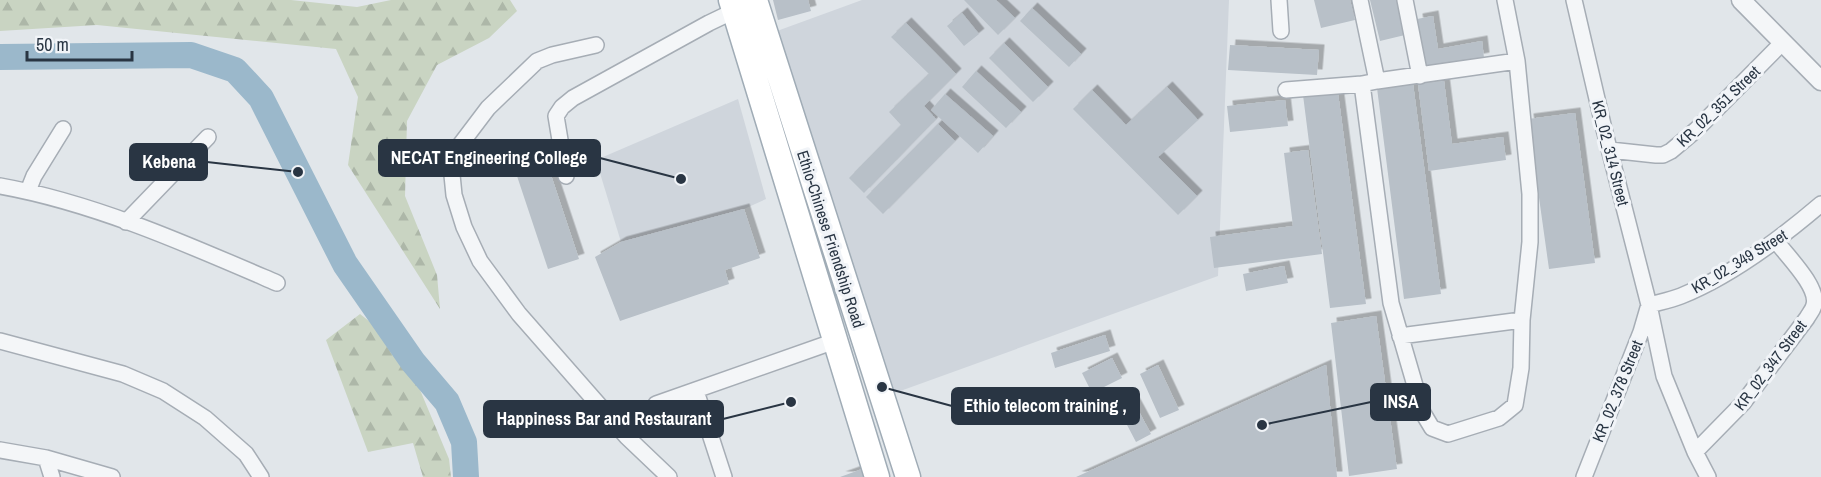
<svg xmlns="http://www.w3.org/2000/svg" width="1821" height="477" viewBox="0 0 1821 477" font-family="'Archivo Narrow',sans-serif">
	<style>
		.built { fill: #cfd5dc }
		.forest { fill: url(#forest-firs) }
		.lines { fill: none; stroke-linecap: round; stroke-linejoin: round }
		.river { stroke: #9bb8cb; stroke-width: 26 }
		.building { fill: #b8c0c8; filter: url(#shadow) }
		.minor-casing { stroke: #a6adb5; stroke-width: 18 }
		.tertiary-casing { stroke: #a6adb5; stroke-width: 21 }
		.primary-casing { stroke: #a0acb6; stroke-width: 27 }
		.minor { stroke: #f4f6f8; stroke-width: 15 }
		.tertiary { stroke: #f4f6f8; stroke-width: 18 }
		.primary { stroke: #fff; stroke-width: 24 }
		.labels { text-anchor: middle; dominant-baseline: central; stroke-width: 6; stroke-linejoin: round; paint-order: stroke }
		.street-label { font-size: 16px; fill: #293543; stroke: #f1f4f8 }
		.leader { fill: none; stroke: #293543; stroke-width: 2 }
		.callout-dot { fill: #293543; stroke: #f1f4f8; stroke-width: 2 }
		.callout { fill: #293543; stroke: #293543; stroke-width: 2 }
		.callout-label { font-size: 18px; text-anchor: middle; font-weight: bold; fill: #fff }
	</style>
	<defs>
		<pattern id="forest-firs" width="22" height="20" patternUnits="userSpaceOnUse" patternTransform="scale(1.5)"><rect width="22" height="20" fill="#c9d4c2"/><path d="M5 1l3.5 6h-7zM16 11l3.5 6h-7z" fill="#adb7a8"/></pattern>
		<filter id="shadow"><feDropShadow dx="5.5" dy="-5.5" stdDeviation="0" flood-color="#0004"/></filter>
	</defs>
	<rect width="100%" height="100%" fill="#e1e6ea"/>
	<path class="built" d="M862,0H1229L1218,276L892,394L777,31Z
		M738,99L766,199L744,209L621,242L596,160Z"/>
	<path class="forest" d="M0,0H291L357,7L391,0H510L517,11L489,38L437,65L407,121L405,196L437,275L440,309L348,165L358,97L336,49L97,25L0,31Z
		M360,314L402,347L449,459L451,477H423L413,443L368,452L326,340Z"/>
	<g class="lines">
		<path class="river" d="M0,57L191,55L235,70L261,98L345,264L413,362L447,402L464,442L466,477"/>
	</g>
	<path class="building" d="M773,0H808L811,11L778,20Z
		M964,0H996L1015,18L998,35Z
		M1314,0H1350L1355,20L1321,28Z
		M1370,0H1397L1405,35L1380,41Z
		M1032,8L1081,54L1069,67L1020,21Z
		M962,13L979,34L964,46L947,26Z
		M1433,16L1438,49L1482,41L1484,58L1425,69L1417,19Z
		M906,23L956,74L924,106L936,119L864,193L849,178L901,125L889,112L929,74L891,37Z
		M1004,43L1048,87L1033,102L989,58Z
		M1230,45L1319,50L1317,75L1228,70Z
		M976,71L1021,112L1006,128L962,87Z
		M1444,81L1452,144L1503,137L1506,160L1429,171L1418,84Z
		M1413,84L1441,294L1404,299L1377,88Z
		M1167,87L1198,120L1158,157L1197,196L1178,215L1073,109L1092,90L1126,125Z
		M1338,93L1366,304L1330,308L1303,95Z
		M945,94L993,136L978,153L931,110Z
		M1285,100L1288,126L1230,132L1227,106Z
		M1575,113L1595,263L1549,269L1528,119Z
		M938,124L955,141L883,214L866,197Z
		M1308,150L1322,254L1214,268L1210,237L1293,226L1284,153Z
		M547,163L579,259L548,269L516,173Z
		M744,209L760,258L725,270L729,284L620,321L595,257L621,242Z
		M1284,266L1288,283L1246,291L1243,274Z
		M1376,316L1397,469L1349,476L1331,323Z
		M1105,335L1110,351L1055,368L1051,353Z
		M1112,358L1122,378L1092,393L1082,373Z
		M1158,365L1179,410L1160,418L1140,374Z
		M1326,365L1337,477H1076L1308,373Z
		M1131,397L1151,434L1136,442L1116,404Z
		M865,468L868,477H840Z"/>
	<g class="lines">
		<defs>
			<path id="minor" d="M1279,0L1281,31
				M1360,0L1377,81
				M1405,0L1420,76
				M1574,0L1604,129L1649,305L1664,376L1695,452L1708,477
				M596,45L552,55L537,61L488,108L460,145L451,165L454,195L464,227L480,261L519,314L627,437L669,477
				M1362,84L1391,303L1423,413L1432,428L1448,434L1499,418L1515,405L1521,368L1522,320L1530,242V194L1517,61L1505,0
				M1286,90L1362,84L1377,81L1517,61
				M1610,150L1656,155H1663L1671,151L1696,130L1783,42
				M566,176L556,116L562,107L573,98L709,23L734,11
				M0,186C95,203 189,245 277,283
				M28,191L34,176L63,129
				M126,222L208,137
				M1649,305C1660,302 1671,300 1681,296C1731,276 1780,239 1821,204
				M1400,336L1522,320
				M0,341L123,374L163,391L205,418L246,454L261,477
				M696,391L724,477
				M656,404L835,341
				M0,450L46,458L112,477
				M1695,452L1743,403L1807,318C1809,314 1813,310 1814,305C1819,287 1787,256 1776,241
				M46,458L52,477
				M1584,477L1641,332L1648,308"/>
			<path id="tertiary" d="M1741,0L1821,81"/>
			<path id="primary" d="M731,0L877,477
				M755,0L908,477"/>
		</defs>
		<use href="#minor" class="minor-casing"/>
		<use href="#tertiary" class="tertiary-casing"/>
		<use href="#primary" class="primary-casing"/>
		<use href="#minor" class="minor"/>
		<use href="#tertiary" class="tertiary"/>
		<use href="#primary" class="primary"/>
	</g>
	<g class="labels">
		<g class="street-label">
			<text transform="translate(1718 106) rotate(-44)">KR_02_351 Street</text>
			<text transform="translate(1611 153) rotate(76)">KR_02_314 Street</text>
			<text transform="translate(831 239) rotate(72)">Ethio-Chinese Friendship Road</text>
			<text transform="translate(1739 261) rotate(-31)">KR_02_349 Street</text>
			<text transform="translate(1770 365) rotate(-53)">KR_02_347 Street</text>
			<text transform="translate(1617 391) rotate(-68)">KR_02_378 Street</text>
		</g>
	</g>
	<path class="leader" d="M681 179L600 158M298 172L207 162M1262 425L1371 402M882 387L952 406M791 402L723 419"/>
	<g class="callout-dot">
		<circle cx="681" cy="179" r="6"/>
		<circle cx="298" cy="172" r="6"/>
		<circle cx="1262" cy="425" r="6"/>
		<circle cx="882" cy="387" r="6"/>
		<circle cx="791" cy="402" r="6"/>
	</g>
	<g class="callout">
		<rect x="379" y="140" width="221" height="36" rx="6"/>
		<rect x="130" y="144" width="77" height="36" rx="6"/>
		<rect x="1371" y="384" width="59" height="36" rx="6"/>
		<rect x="952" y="388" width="187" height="36" rx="6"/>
		<rect x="484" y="401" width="239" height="36" rx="6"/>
	</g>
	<g class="callout-label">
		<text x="489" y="164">NECAT Engineering College</text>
		<text x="169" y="168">Kebena</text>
		<text x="1401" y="408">INSA</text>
		<text x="1045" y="412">Ethio telecom training ,</text>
		<text x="604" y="425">Happiness Bar and Restaurant</text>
	</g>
	<path d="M27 51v9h105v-9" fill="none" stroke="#293543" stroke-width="3"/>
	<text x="36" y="51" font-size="18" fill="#293543" stroke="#f1f4f8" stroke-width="4.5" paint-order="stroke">50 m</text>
</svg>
